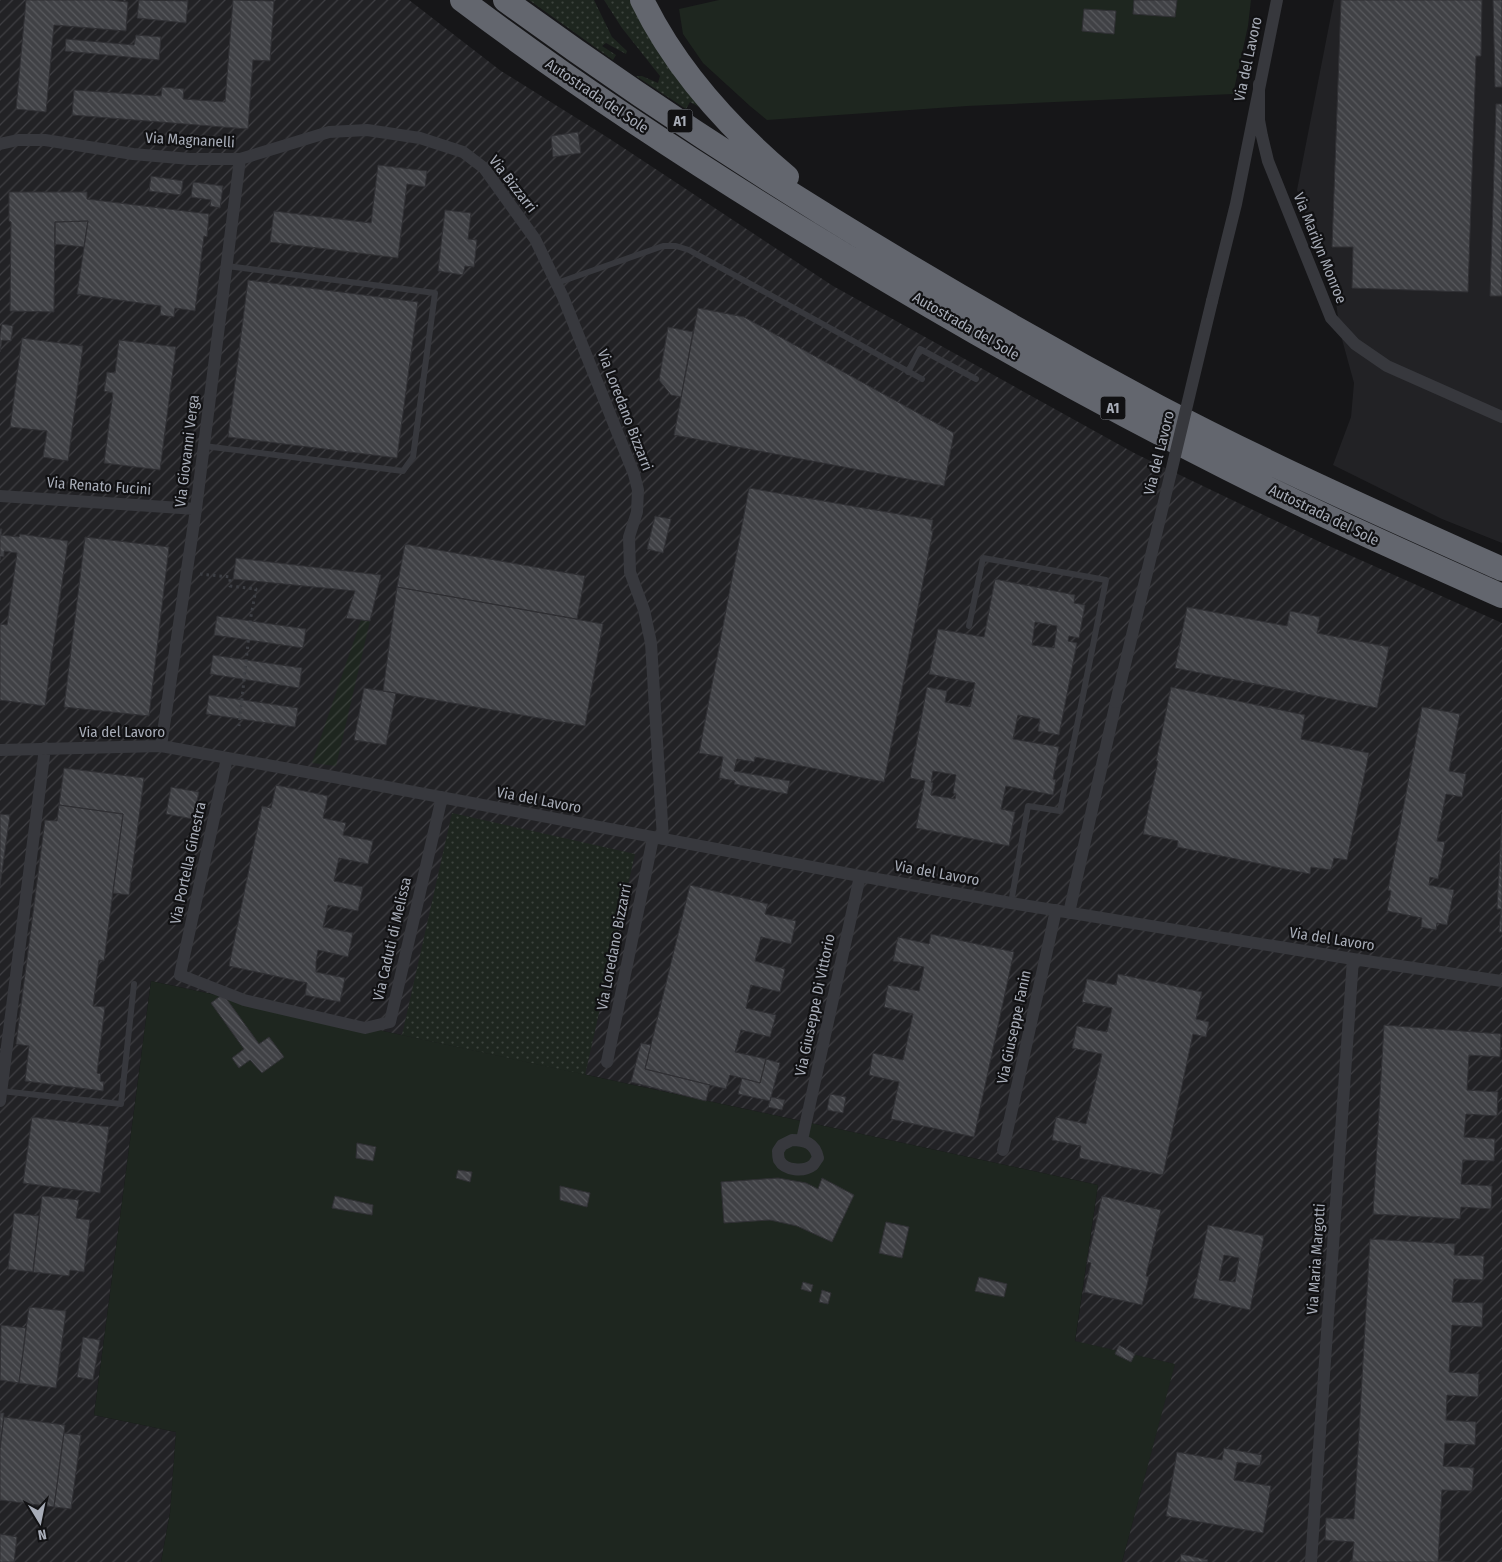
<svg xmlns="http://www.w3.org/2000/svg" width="1502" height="1562" viewBox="0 0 1502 1562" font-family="'Fira Sans Condensed',sans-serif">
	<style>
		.built { fill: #222225 }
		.industrial { fill: url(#industrial-furrows) }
		.grass { fill: url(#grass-dots) }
		.park { fill: #1e261f }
		.garden { fill: url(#garden-furrows) }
		.building { fill: url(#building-back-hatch); stroke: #303034; fill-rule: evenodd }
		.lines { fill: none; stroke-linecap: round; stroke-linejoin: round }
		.path { stroke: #3d3f44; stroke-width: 3; stroke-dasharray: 2.5 4; stroke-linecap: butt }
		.service { stroke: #37383d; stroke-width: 6 }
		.minor { stroke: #37383d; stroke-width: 12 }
		.motorway { stroke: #63666e; stroke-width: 24 }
		.minor-bridge { stroke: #37383d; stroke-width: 12 }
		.labels { text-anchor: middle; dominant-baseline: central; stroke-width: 4.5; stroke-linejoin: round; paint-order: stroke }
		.shield { fill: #111113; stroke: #7b7e86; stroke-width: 1 }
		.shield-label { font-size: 14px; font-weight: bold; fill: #a8adb8 }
		.street-label { font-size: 15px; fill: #a8adb8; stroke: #111113 }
	</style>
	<defs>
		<pattern id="industrial-furrows" width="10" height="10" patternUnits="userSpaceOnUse" patternTransform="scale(1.25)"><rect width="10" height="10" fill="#222225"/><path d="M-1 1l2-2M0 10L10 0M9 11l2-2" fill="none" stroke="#3f3f43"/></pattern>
		<pattern id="grass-dots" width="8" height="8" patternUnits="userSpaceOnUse" patternTransform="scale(1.25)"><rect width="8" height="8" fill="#1e261f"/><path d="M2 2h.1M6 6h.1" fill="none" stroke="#3c433d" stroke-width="1.8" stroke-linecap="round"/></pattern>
		<pattern id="garden-furrows" width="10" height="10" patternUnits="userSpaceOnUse" patternTransform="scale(1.25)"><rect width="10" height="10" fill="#1e261f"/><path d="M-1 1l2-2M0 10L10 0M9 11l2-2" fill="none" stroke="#3c433d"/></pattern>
		<pattern id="building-back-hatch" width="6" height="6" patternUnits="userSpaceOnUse" patternTransform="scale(1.25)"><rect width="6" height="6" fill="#404145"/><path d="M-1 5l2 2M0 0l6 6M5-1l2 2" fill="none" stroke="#595a5e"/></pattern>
	</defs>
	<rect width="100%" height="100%" fill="#161618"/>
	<path class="built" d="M1334,0H1502V543L1442,519L1333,465L1351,417L1354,383L1340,332L1335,295L1297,190Z"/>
	<path class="industrial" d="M0,0H409L501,71L610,139L833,286L1136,454L1320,542L1502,623V1562H1122L1174,1364L1075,1342L1098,1185L151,981L94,1415L176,1432L170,1513L161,1562H0Z"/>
	<path class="grass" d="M529,0H594L612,37L627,51L626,54L606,43L602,46L616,55L613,60Z
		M604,0H633L703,109L690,102L686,109L636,76H642L658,83L660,76L622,28Z
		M452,813L635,854L585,1075L402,1035Z"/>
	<path class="park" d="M719,0H1251L1248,26L1233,94L967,106L767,120L750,106L703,63L683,34L679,9Z
		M151,981L1098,1185L1075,1341L1175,1364L1122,1562H161L170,1513L176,1432L94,1415Z"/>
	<path class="garden" d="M361,620L370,621L336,766L312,763Z"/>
	<path class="building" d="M26,0H109L128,2L126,31L54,25L46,112L16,109Z
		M139,0L188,1L186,23L137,18Z
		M233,0L274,1L270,61L253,60L248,129L72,115L74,90L161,96L162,87L184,89L183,99L225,102Z
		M1134,0H1177L1175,17L1133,14Z
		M1341,0H1482L1481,56H1476L1468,292L1352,288L1353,247H1332Z
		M1493,0H1502V87H1495Z
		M1084,9L1116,11L1114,34L1082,31Z
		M136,35L161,37L159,60L65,51L66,39L134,45Z
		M1496,104H1502V296H1490Z
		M578,132L581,153L553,157L551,136Z
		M378,165L427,171L425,187L407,184L398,258L270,242L274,211L371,223Z
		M151,176L183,181L181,195L149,191Z
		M193,182L223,186L220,208L210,206L211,200L191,197Z
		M9,192H87V199L209,214L207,237L204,236L195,311L175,308L174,317L160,315L161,306L77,294L88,221L55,222L54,312L10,311L11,222L9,221Z
		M445,210L471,213L468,239L477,240L474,267L465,266L463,275L438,271Z
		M88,221L84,247L55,244V222Z
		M248,280L418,302L397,458L228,437Z
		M698,308L744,317L954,433L944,486L674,435Z
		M2,324L13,326L11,341L2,340L0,352V335Z
		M668,327L693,332L681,397L671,395L659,380Z
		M22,338L83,346L68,461L43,457L47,431L10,427Z
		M119,340L176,347L160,470L104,463L113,393L104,391L107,372L115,373Z
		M749,488L933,520L931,530L933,531L884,782L755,757L754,762L737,759L734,771L790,781L787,794L734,784L735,781L719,778L723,757L699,753Z
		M655,516L671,519L663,553L647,549Z
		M0,529H2L1,535L19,537L20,534L68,541L45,706L0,700V624L7,625L17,553L4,551V557L1,556L0,560Z
		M85,537L169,547L149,716L64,707Z
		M405,544L585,576L577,619L397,587Z
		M236,558L381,575L370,621L346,618L355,591L233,579Z
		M995,579L1075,595L1074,603L1085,605L1079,638L1069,636L1068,641L1077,643L1059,735L1038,731L1040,719L1018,715L1013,739L1059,747L1053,779L1056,780L1053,795L1006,786L1001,809L1015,812L1009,846L916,828L925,781L910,778L927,687L947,691L945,702L970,707L975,683L929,674L938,629L984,637ZM1035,622L1057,626L1054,648L1032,645ZM933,771L956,775L953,793L956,794L955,799L931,795L933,783L931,782Z
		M397,587L603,624L585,726L383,691Z
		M1187,607L1287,626L1290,611L1320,617L1317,633L1389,647L1377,708L1175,668Z
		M217,616L306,629L303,648L214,635Z
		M213,655L302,668L299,688L210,674Z
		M1171,687L1305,715L1301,739L1369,753L1347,860L1334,858L1331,870L1311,867L1310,874L1177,847L1178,841L1143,834L1158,761H1156Z
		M364,688L396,693L386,745L354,740Z
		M209,695L298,708L295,727L206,714Z
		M1422,707L1460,714L1449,771L1466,774L1462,797L1446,794L1437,841L1445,842L1438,879L1430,877L1429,885L1454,890L1447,925L1437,923L1436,930L1421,927L1422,918L1387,911L1391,891L1388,890Z
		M64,768L144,778L129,895L113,893L123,814L59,805Z
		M276,785L328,796L323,818L346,823L343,835L373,841L368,864L339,858L334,881L363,887L358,911L328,905L323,927L353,933L348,957L318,950L316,962V972L345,978L340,1002L305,995L307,983L229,966L262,806L271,808Z
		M171,787L199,792L193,819L166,814Z
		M59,805L123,814L104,961L99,960L93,1006L105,1007L97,1073L101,1074L100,1081L104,1082L103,1091L25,1081L29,1046L16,1044L45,820L57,821Z
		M0,814L10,815L0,886Z
		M1502,814V932H1499L1501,909H1497Z
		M690,885L768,904L765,914L796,921L791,944L761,937L755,961L785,969L780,992L751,985L746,1008L776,1015L770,1037L741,1030L735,1052L766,1059L760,1083L730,1075L726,1089L645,1069Z
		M931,934L1014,952L974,1137L891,1119L899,1082L869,1075L873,1053L903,1060L913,1014L884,1007L888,985L919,991L924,967L893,961L898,937L929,944Z
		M1118,974L1202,992L1196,1019L1209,1022L1206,1037L1193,1034L1163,1175L1079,1158L1081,1146L1052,1140L1056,1117L1086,1124L1102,1054L1072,1048L1077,1026L1107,1032L1112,1008L1082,1002L1087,979L1116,985Z
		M223,994L259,1044L269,1037L284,1057L262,1073L250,1060L239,1068L232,1058L244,1049L211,1003Z
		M1384,1025L1501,1034L1500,1057L1469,1055L1467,1090L1498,1092L1497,1116L1466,1114L1464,1137L1495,1139L1494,1161L1463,1160L1461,1184L1492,1186L1491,1209L1461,1207L1460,1219L1373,1214Z
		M641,1043L651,1045L645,1069L710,1085L706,1101L631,1082Z
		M766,1059L780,1063L770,1101L738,1094L742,1078L760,1083Z
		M830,1094L846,1097L843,1113L827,1110Z
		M771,1097L785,1100L782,1110L768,1107Z
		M32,1117L109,1127L100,1193L23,1183Z
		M357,1143L376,1147L373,1161L356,1158Z
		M458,1170L472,1172L470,1182L456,1178Z
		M778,1178L806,1183L818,1189L822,1178L854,1195L832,1242L797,1226L770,1220L724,1223L721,1182Z
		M560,1186L590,1193L587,1207L560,1200Z
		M42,1196L79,1200L76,1218L90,1220L84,1272L70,1270L69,1276L33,1272Z
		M335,1196L373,1205L372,1215L332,1208Z
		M1102,1196L1161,1210L1146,1276L1149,1277L1142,1305L1084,1292L1091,1263L1087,1262Z
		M14,1213L39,1216L33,1272L8,1269Z
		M886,1222L909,1227L902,1258L879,1253Z
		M1208,1225L1264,1236L1250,1310L1193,1298ZM1224,1255L1239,1258L1235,1282L1219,1280Z
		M1370,1239L1455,1244L1454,1255L1484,1256L1483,1280L1454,1279L1452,1302L1483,1303L1482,1327L1452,1325L1449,1372L1479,1374L1478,1397L1447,1395L1446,1420L1476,1422L1475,1445L1445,1443L1443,1466L1474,1468L1472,1491L1442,1490L1438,1561L1455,1562H1352L1354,1542L1325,1540L1326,1518L1354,1519Z
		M979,1277L1007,1284L1004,1297L975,1291Z
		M803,1282L813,1285L811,1292L801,1289Z
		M822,1290L831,1293L828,1304L819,1302Z
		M29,1307L66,1311L56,1388L19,1383Z
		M1,1325L26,1328L19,1383L0,1380Z
		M83,1337L100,1340L93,1380L77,1377Z
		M1119,1345L1135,1354L1131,1362L1115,1354Z
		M0,1413H4L0,1448Z
		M4,1417L65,1425L54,1507L0,1500V1448Z
		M64,1433L81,1435L71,1509L54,1507Z
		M1224,1448L1262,1455L1260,1466L1237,1462L1234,1480L1271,1486L1263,1533L1166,1516L1177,1452L1222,1460Z
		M0,1534L17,1537L14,1562H0Z
		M1181,1554L1208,1560L1207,1562H1180Z"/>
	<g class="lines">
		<path class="path" d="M200,574L230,577V586L256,589L251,616L239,726"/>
		<path class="service" d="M557,283L663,246H676L689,250L922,379
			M908,372L920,349L976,379
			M204,446L403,471L413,457L435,293L227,266
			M969,626L983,558L1106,580L1060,811L1028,806L1011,903
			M1,1091L121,1104L134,984"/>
		<path class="minor" d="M1259,84V120L1262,136L1268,161L1331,318L1355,344L1387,366L1502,417
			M0,144L18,140H45L133,154L190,159H240L329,132L367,130L420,138L463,152L484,168L535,239L563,297L634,474L638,490L637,512L629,537L630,572L644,610L651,643L663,839
			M1212,301L1236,204L1277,0
			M0,496L196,509
			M161,746L196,509L240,159
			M0,750L161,746L334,777L860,876L1011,903L1353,959L1502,981
			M227,758L180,975L244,1000L343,1023L365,1028L390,1022L442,797
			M1069,913L1116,702
			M607,1062L653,838
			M0,1101L45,748
			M792,1140C805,1140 815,1143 818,1158C816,1160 815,1163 813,1165C804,1172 785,1171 779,1160C778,1157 778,1154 778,1151L782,1145Z
			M802,1140L860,876
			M1003,1150L1056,910
			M1311,1562L1353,959"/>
		<path class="motorway" d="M462,0C581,90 706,171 833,248C962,327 1094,401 1229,469C1318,514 1410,555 1502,596
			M505,0C712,151 931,285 1157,406C1269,465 1386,517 1502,569
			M642,0C676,70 728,127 787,177"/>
		<path class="minor-bridge" d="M1116,702L1212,301"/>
	</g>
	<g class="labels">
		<g class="shield">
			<rect x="667.5" y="109.5" width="25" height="23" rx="4"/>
			<rect x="1100.5" y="396.5" width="25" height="23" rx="4"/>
		</g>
		<g class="shield-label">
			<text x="680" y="121">A1</text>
			<text x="1113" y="408">A1</text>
		</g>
		<g class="street-label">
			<text transform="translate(1248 59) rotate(-78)">Via del Lavoro</text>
			<text transform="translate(597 96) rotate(34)">Autostrada del Sole</text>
			<text transform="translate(190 140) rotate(3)">Via Magnanelli</text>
			<text transform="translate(513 184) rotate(52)">Via Bizzarri</text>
			<text transform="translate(1320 248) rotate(68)">Via Marilyn Monroe</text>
			<text transform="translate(966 326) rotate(30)">Autostrada del Sole</text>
			<text transform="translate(625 410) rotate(69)">Via Loredano Bizzarri</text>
			<text transform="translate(187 451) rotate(-83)">Via Giovanni Verga</text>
			<text transform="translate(1159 453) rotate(-76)">Via del Lavoro</text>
			<text transform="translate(99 486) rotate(4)">Via Renato Fucini</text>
			<text transform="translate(1324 515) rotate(26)">Autostrada del Sole</text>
			<text x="122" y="732">Via del Lavoro</text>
			<text transform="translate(539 800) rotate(11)">Via del Lavoro</text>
			<text transform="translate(188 863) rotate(-78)">Via Portella Ginestra</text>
			<text transform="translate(937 873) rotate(10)">Via del Lavoro</text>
			<text transform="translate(392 939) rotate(-77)">Via Caduti di Melissa</text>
			<text transform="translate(1332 939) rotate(9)">Via del Lavoro</text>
			<text transform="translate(614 947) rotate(-79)">Via Loredano Bizzarri</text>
			<text transform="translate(815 1005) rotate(-78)">Via Giuseppe Di Vittorio</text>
			<text transform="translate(1014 1027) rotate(-78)">Via Giuseppe Fanin</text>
			<text transform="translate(1316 1259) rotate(-86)">Via Maria Margotti</text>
		</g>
	</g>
	<g transform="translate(40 1522) rotate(170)" stroke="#111113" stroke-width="4" paint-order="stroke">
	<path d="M0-4L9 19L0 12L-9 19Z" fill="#a8adb8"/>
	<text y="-8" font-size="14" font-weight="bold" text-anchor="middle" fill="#a8adb8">N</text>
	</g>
</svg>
